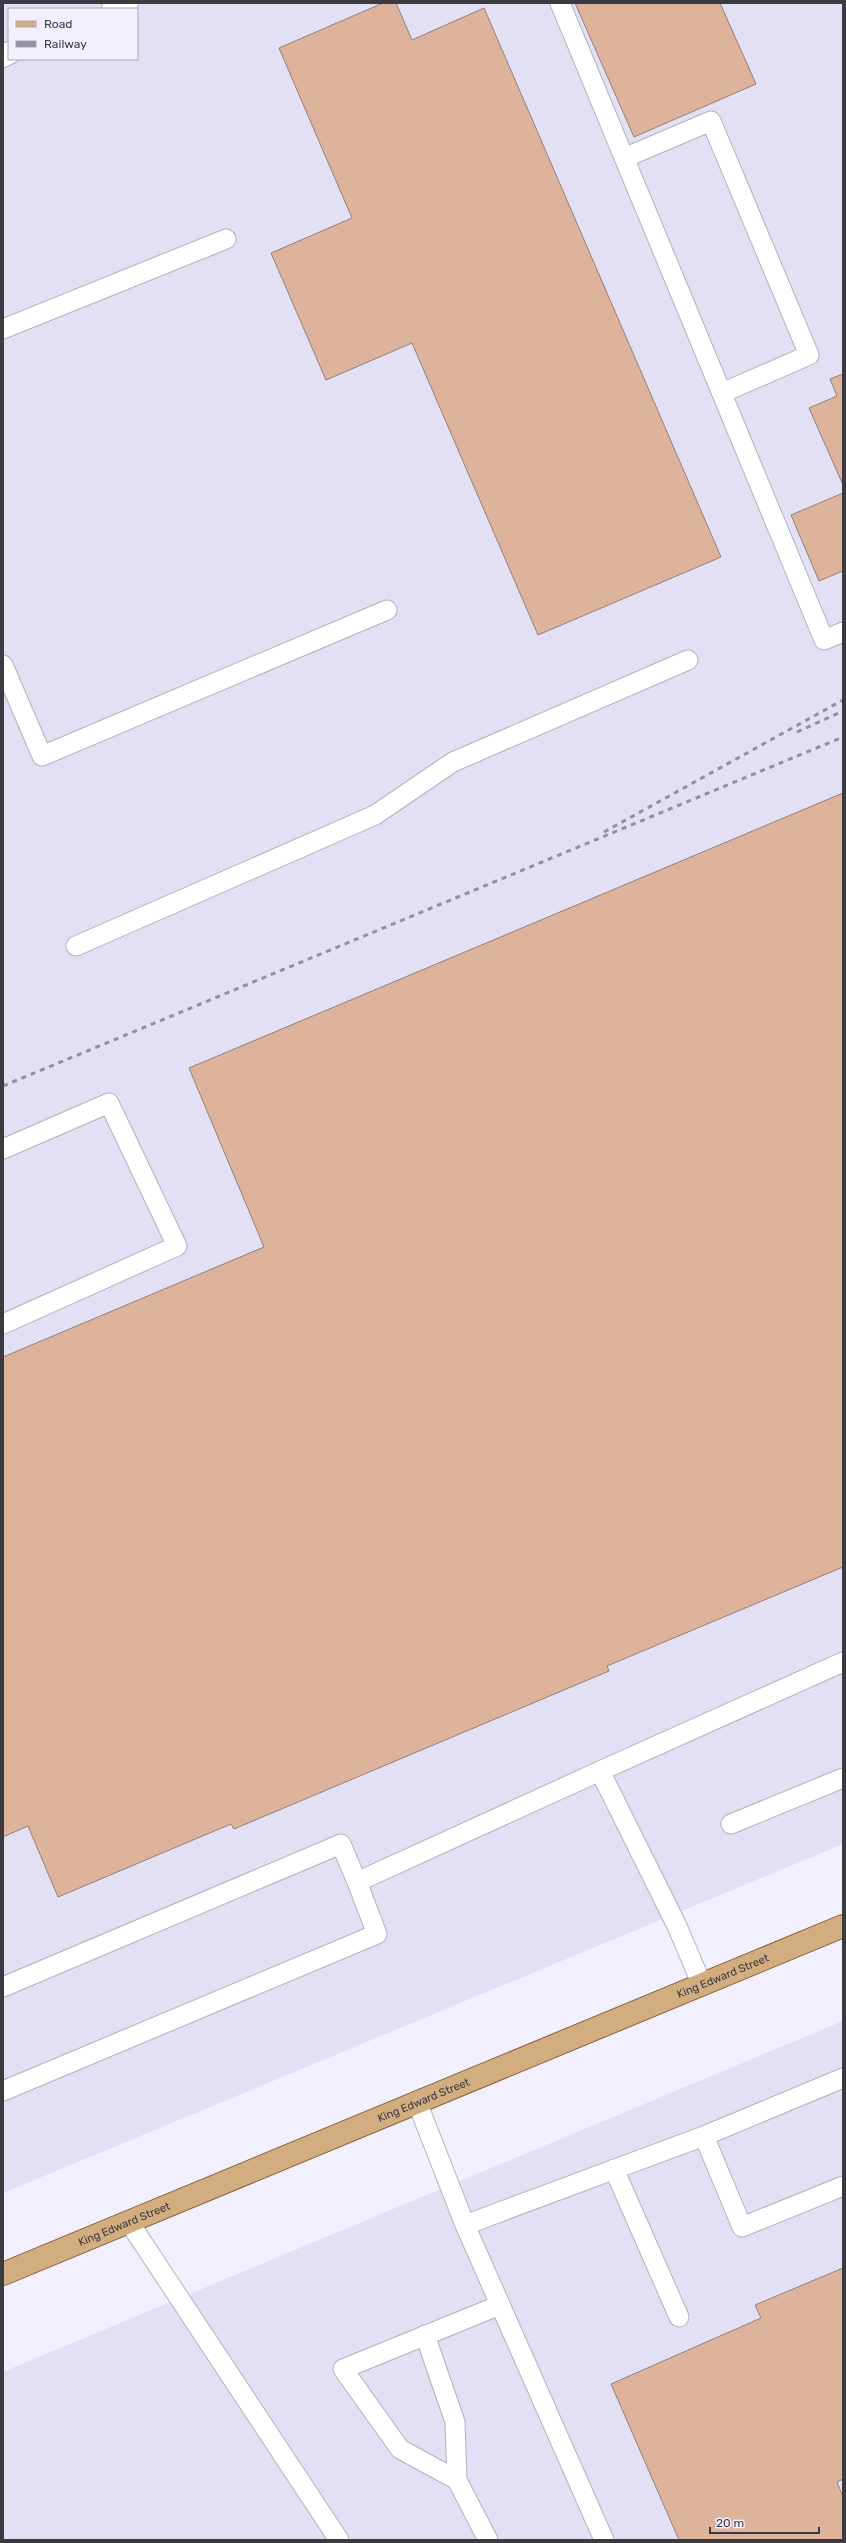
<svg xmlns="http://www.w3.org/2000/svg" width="846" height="2543" viewBox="0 0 846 2543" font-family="Rubik,sans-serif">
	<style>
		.built { fill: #e3dff4; fill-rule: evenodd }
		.building { fill: #ddb39c; stroke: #928178 }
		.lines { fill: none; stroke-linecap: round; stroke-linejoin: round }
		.lane-casing { stroke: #b3b0c1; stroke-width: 21 }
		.street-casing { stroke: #b3b0c1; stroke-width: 24 }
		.primary-casing { stroke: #8a6233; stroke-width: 24 }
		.lane { stroke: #fff; stroke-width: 19 }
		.street { stroke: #fff; stroke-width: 22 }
		.primary { stroke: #d2ad80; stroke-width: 22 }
		.rail { stroke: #92909b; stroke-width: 3; stroke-dasharray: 5 5; stroke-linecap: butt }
		.labels { text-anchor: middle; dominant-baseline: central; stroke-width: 3.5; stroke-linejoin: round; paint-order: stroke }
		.street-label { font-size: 11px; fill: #3c3a41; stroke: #f2effe }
	</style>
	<rect width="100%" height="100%" fill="#f2effe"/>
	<path class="built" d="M3,3H843V1844L3,2193ZM9,9H137V59H9Z
		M843,2021V2540H3V2372Z"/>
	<path class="building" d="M383,3H396L412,40L484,8L721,557L538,635L412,343L326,380L271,253L352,218L279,48Z
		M575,3H720L756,84L634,137Z
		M843,374V485L809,408L837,396L830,379Z
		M843,493V571L819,581L791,515Z
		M843,793V1567L607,1666L609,1671L234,1829L231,1824L58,1897L28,1826L3,1837V1357L264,1247L189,1068Z
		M843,2268V2479L837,2482L843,2497V2540H679L611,2384L761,2318L755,2305Z"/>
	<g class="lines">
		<defs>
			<path id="lane" d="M560,3L824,640L843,632
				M624,158L711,121L809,355L722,393
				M3,329L226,239
				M3,665L42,756L387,610
				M76,946L375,815L453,762L688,660
				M3,1149L109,1103L177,1246L3,1324
				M600,1771L843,1662
				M731,1824L843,1778
				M3,1987L341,1844L357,1882L600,1771L677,1926L702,1985
				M3,2091L377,1934L357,1882
				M417,2102L465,2225L704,2136L843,2078
				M704,2136L742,2227L843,2186
				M614,2169L679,2317
				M129,2222L339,2540
				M465,2225L604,2540
				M425,2335L455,2422L457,2480L488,2540
				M457,2480L400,2449L343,2369L500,2305"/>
			<path id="street" d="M113,9L127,3
				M3,56L9,53"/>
			<g id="primary">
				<path id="s1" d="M3,2274L843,1926"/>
			</g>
		</defs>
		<use href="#lane" class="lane-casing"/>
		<use href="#street" class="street-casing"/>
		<use href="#primary" class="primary-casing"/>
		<use href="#lane" class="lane"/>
		<use href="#street" class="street"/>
		<use href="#primary" class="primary"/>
		<path class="rail" d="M797,732L843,711
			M604,832L843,700
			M3,1086L843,737"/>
	</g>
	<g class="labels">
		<g class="street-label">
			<text stroke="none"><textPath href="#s1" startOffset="779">King Edward Street</textPath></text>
			<text stroke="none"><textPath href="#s1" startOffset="455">King Edward Street</textPath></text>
			<text stroke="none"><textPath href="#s1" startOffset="131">King Edward Street</textPath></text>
		</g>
	</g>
	<rect width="846" height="2543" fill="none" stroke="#3c3a41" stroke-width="8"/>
	<rect x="8" y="8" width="130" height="52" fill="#f2effe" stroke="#a9a7b2"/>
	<rect x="16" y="21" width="20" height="6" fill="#d2ad80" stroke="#a9a7b2"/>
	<text x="44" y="28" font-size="12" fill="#3c3a41">Road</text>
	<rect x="16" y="41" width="20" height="6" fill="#92909b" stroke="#a9a7b2"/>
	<text x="44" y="48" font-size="12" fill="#3c3a41">Railway</text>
	<path d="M710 2527v6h109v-6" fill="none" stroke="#3c3a41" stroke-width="2"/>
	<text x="716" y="2527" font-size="12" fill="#3c3a41" stroke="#f2effe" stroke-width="3" paint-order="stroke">20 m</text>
</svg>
